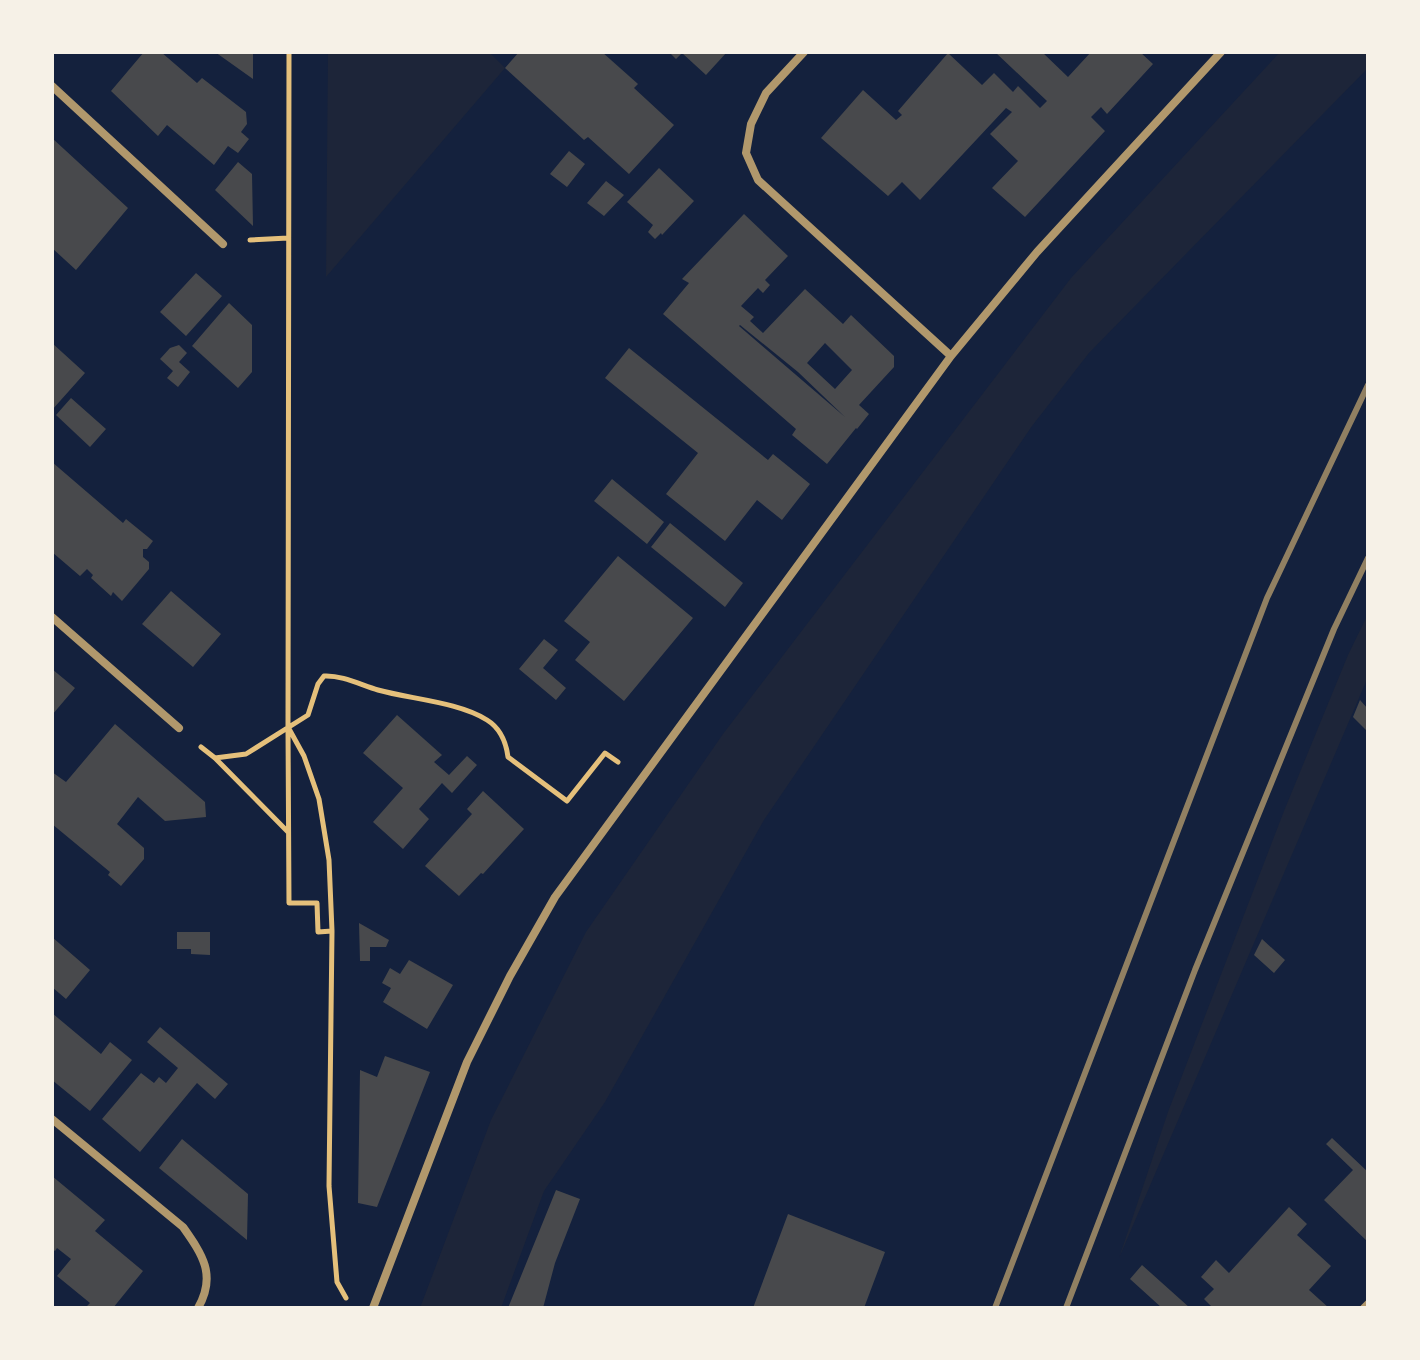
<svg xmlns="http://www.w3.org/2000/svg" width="1420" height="1360" viewBox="0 0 1420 1360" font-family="Commissioner,sans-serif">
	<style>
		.green { fill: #1d2539 }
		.building { fill: #48494c; fill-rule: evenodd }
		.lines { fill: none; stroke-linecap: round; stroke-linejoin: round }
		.path { stroke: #e5c07b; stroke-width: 5 }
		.minor { stroke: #b1986c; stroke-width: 8 }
		.rail { stroke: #918062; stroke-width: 6 }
	</style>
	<rect width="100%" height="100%" fill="#14213d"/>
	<path class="green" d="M328,52H489L505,68L326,277Z
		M1280,52H1368V68L1089,353L1032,426L764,820L605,1102L544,1191L501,1308H420L491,1120L586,932L723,734L1071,278Z
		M1368,614V677L1119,1258L1168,1112L1284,811L1348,655Z"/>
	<path class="building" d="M144,52H161L197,83L202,78L246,112L247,124L241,132L249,139L238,153L228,146L214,165L167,125L158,136L111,91Z
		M215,52H253V79Z
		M519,52H602L638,84L634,88L674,125L629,174L588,137L584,140L505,68Z
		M669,52H727L706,75L682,53L676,59Z
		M995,52H1042L1068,77L1091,52H1140L1153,64L1107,114L1101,107L1091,117L1105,131L1025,217L992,188L1018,161L990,134L1012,112L1006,108L920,200L902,182L888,196L821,138L863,90L896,120L902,115L898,111L948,53L982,85L994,73L1013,92L1018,86L1040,108L1047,101Z
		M52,138L128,208L76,270L52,248Z
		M569,151L585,164L567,187L550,174Z
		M238,162L252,174L253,226L215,190Z
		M659,168L694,201L662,235L661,233L655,239L648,232L653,225L627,202Z
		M606,181L624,195L604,216L587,203Z
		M744,214L788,256L765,280L770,285L763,293L758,288L741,306L754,317L750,321L763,333L805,289L843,324L851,315L894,356V367L859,405L869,414L857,429L856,428L827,464L792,435L796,429L663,314L689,283L682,279ZM740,325L798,372L845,417L739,326ZM825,343L852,370L835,389L807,363Z
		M196,273L222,296L186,336L160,312Z
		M229,303L252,325V372L238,388L192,346Z
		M52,343L85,373L52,410Z
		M179,345L187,353L179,362L190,372L178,387L167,378L173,371L160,359L170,348Z
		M629,348L768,460L773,454L810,484L782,520L757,500L725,541L666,494L698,453L605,378Z
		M71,398L106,429L90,447L56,415Z
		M52,462L123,523L126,519L153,541L147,549H143V557L149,562V569L122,601L113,592L111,596L91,578L93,575L87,569L80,576L52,552Z
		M612,479L664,522L647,544L594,501Z
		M670,523L743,583L725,607L651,547Z
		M618,556L693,618L624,701L575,660L590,642L564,621Z
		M171,591L221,634L193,667L142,624Z
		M544,639L558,650L543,668L566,688L556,700L519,669Z
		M52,669L75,688L52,715Z
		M1360,700L1368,709L1367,731L1353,717Z
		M397,715L442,755L434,762L449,775L467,756L477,765L452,793L442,783L419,809L429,819L403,849L373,822L403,788L363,753Z
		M115,724L205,802L206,817L165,821L138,797L117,824L144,848V859L121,886L108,875L110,872L52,824V772L66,782Z
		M483,791L524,829L483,874L481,873L459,896L425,866L472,814L467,809Z
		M359,923L389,940L386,947H370V961H360Z
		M177,932H210V955L191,954V949H177Z
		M52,937L90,970L66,999L52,987Z
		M1262,939L1285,960L1274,973L1254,955Z
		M409,960L453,985L427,1029L383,1002L391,988L382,983L390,968L400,974Z
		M52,1013L101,1054L110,1042L132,1060L90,1111L52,1080Z
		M160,1027L228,1084L215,1099L197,1083L140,1152L102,1119L141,1073L154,1083L159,1077L166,1083L178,1068L147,1042Z
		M385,1056L430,1072L377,1207L358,1203L360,1070L377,1077Z
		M1332,1138L1368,1172V1242L1324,1200L1353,1170L1326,1144Z
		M182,1139L248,1194L247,1240L159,1168Z
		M52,1176L105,1220L95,1231L143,1271L113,1308H85L90,1303L57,1276L71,1259L57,1248L55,1251L52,1249Z
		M556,1190L580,1199L555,1263L543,1308H508Z
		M1289,1207L1307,1224L1297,1235L1331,1266L1309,1290L1329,1308H1213L1204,1299L1214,1289L1201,1277L1216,1260L1229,1273Z
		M788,1214L885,1252L864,1308H753Z
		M1142,1265L1190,1308H1162L1130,1279Z"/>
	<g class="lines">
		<path class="path" d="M289,52L288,727L304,756L319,799L329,860L332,931L329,1186L337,1282L346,1298
			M250,240L288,238
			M288,728L289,903H317L318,932L332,931
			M201,747L215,758L288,832
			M215,758L246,754L308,715L318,684L324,676C342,675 361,685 378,690C410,699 459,702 487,720C500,728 506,742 508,757L567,801L605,753L618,762"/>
		<path class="minor" d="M804,52L766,93L751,124L746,153L758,180L951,356
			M52,86L223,244
			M52,617L179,728
			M52,1119L183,1227C202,1254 217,1275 198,1308
			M373,1308L467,1062L510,976L555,897L951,356L1037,252L1221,52
			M1364,1308L1368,1304"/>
		<path class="rail" d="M995,1308L1267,598L1368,385
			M1066,1308L1195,970L1334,629L1368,558"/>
	</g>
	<rect width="1420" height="1360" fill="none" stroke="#f6f1e7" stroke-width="108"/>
</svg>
